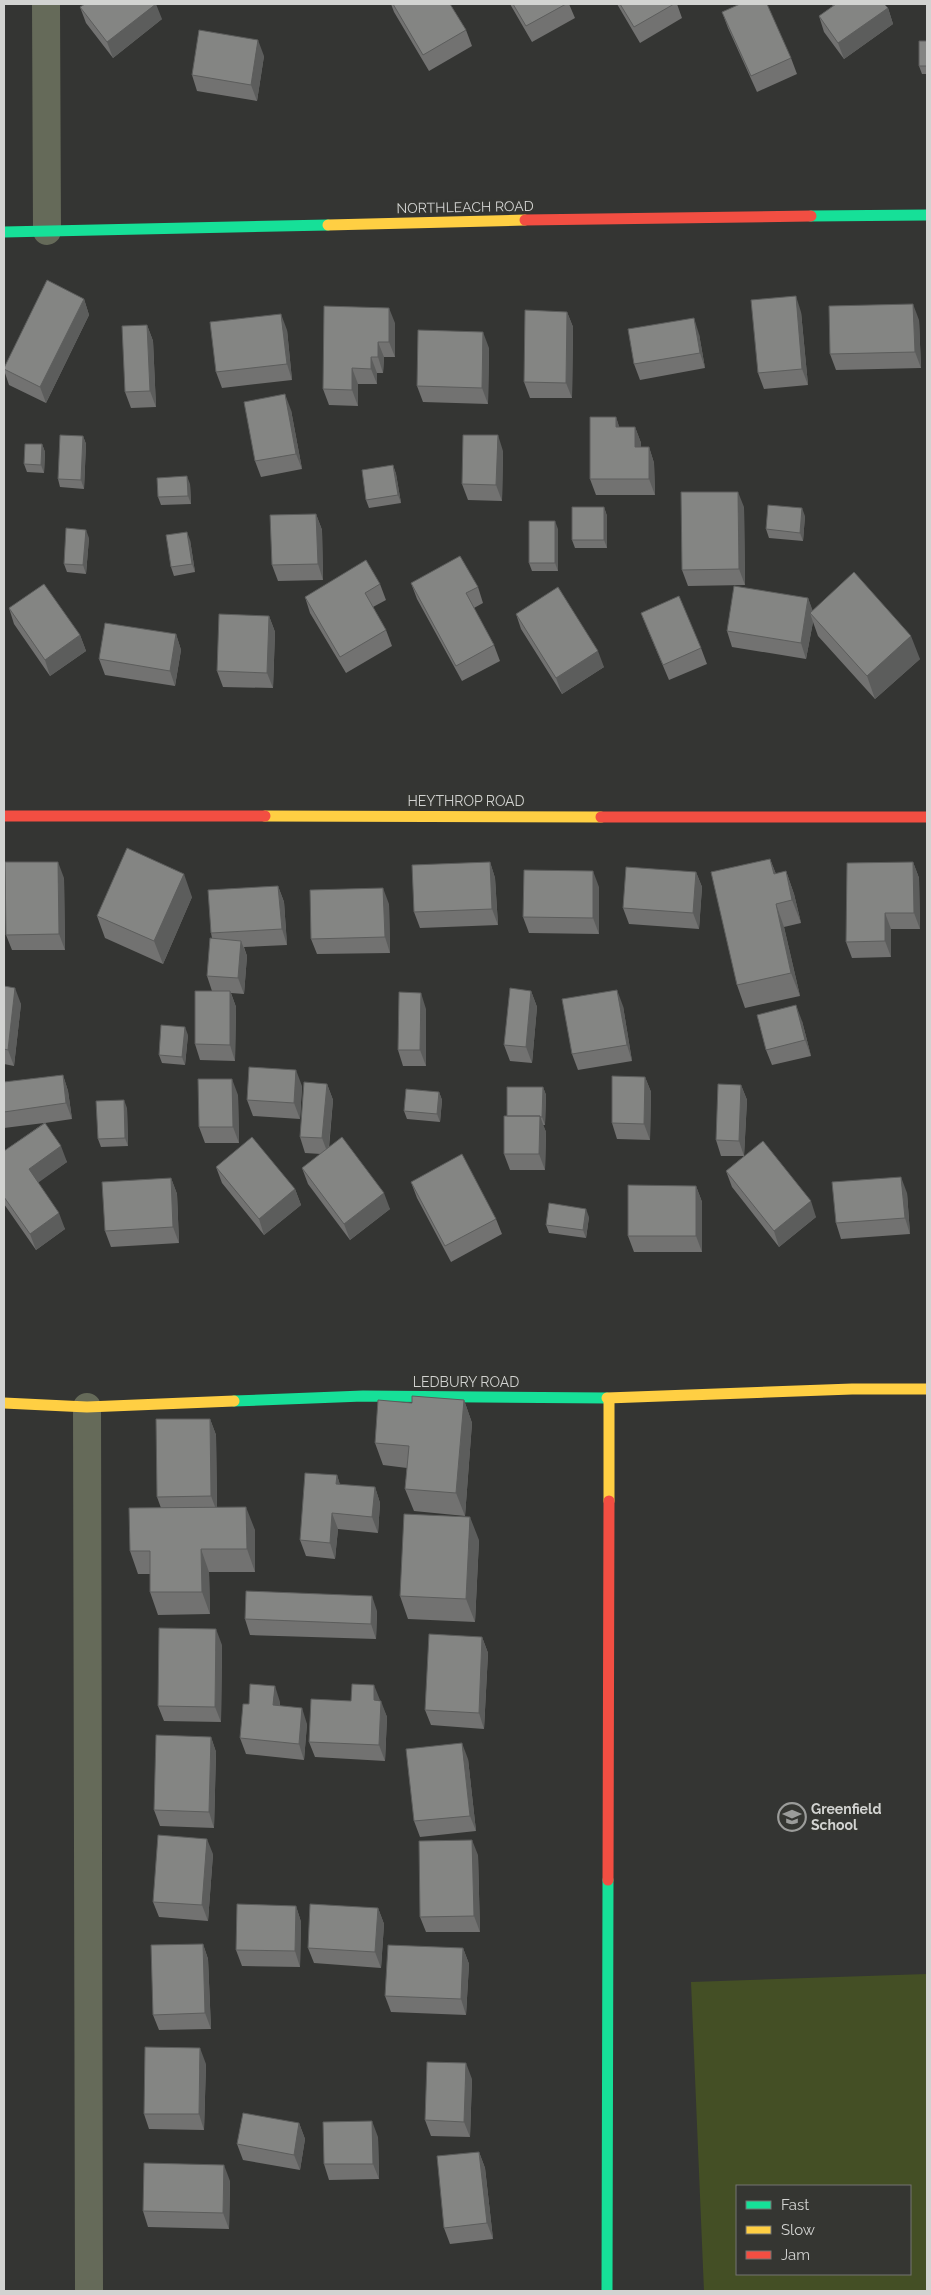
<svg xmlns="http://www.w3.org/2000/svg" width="931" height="2295" viewBox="0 0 931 2295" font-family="Raleway,sans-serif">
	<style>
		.green { fill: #444f25; fill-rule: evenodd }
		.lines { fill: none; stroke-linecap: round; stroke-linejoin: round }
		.street { stroke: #656a59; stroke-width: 28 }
		.fast { stroke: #16e098; stroke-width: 11 }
		.slow { stroke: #ffcf43; stroke-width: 11 }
		.jam { stroke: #f24e42; stroke-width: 11 }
		.wall { fill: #727271 }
		.shaded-wall { fill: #5c5d5c }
		.building { fill: #848583; stroke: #5c5d5c }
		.labels { text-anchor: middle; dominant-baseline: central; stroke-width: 5; stroke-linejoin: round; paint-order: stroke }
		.street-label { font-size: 14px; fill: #d2d3d1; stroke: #353632 }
		.poi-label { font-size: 14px; font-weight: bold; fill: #d2d3d1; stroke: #353632; text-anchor: start }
	</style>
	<rect width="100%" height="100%" fill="#343533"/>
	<path class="green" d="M927,1974V2291H704L691,1982ZM737,2186H910V2274H737Z"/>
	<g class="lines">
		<path class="street" d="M46,4L47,231
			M87,1407L89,2291"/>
		<path class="fast" d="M811,216L927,215
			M4,232L328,225
			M234,1401L363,1396L607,1398
			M607,2291L608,1880"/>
		<path class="slow" d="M328,225L525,220
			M265,816L601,817
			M607,1398L852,1389H927
			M4,1403L87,1407L234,1401
			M609,1501V1398"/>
		<path class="jam" d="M525,220L811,216
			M4,816H265
			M601,817H927
			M608,1880L609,1501"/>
	</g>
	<path class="wall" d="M391,4H450L466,30L472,46L429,71L394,12Z
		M510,4H569L575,18L532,42Z
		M617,4H677L682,18L640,43Z
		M831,4H884L888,8L893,24L844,59L824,32L819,16L833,6Z
		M80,7L162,19L113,58L86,23Z
		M722,12L791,58L797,74L757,92L728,28Z
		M927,41V74H922L919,66Z
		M264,56L257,101L197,91L192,75Z
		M84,299L89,315L46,403L9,385L4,370V368Z
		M567,312L573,327L572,398H530L524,382Z
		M801,312L808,385L764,389L758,373Z
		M919,320L921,368L836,370L830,354Z
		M395,323V357H384L383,373H377V384H358V406L329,405L323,389Z
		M147,325L153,341L156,407L131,408L125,392Z
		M287,330L292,380L222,388L216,372Z
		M699,334L705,368L640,380L634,364Z
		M489,348L488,404L423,402L417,386Z
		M291,410L302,469L261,477L255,461Z
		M616,417L619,427H635L641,443V447H649L654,463L655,495H596L590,479Z
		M83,436L86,444L84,489L60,487L58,479Z
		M42,444L45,452L44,473L27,472L24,464Z
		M503,451L502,501L468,500L462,484Z
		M393,465L396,474L401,503L369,508L366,500Z
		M190,484L191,504L161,505L158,497Z
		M604,507L607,516V548H575L572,540Z
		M744,507L745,585L688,586L682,570Z
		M316,514L322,530L323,580L278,581L272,565Z
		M805,516L803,541L769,538L766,529Z
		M558,529V571H532L529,563Z
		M89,538L86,574L67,572L64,564Z
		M190,540L195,572L174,576L171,567Z
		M411,583L478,587L483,603L474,608L494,645L500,661L462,681L417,599Z
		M380,584L386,600L373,607L386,630L392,646L346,673L310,613L305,597Z
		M808,598L812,610L920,659L875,699L818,636L813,622L806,659L732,647L727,631Z
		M9,608L80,635L86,651L50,676L14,624Z
		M641,613L701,648L707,664L669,680L647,628Z
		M516,614L604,667L562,694L521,629Z
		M269,616L275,632L273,688L223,687L217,671Z
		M176,634L181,650L175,686L105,675L99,659Z
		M770,859L776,874L786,871L794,894L801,923L784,927L800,996L745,1008L737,985Z
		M490,862L495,878L498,925L420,928L414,912Z
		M913,862L919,878L920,929H891V957L852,958L846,942Z
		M696,872L702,887L699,929L629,924L623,908Z
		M64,878L65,950H12L6,935Z
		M278,886L284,902L287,945L244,947L247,956L244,994L231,993L236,1007L235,1061L200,1060L195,1044L212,991L207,976L212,938L211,933Z
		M599,887V934L529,933L523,917Z
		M192,897L163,964L105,938L97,916Z
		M389,904L390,953L317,954L311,939Z
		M4,986L21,1004L14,1066L4,1064Z
		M531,991L537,1007L532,1063L510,1061L504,1045Z
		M623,1006L632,1061L578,1070L572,1054Z
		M426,1009V1066H403L398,1050Z
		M802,1021L811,1056L772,1065L766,1050Z
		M188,1035L185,1065L162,1063L159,1055Z
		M63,1075L68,1091L72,1119L45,1123L67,1162L38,1182L65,1229L36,1250L4,1204V1151L44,1123L4,1128V1082Z
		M645,1077L651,1092L650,1140L617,1139L612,1123Z
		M327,1084L333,1100L329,1148L390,1209L350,1240L308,1184L302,1168L321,1154L305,1153L300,1137Z
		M741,1085L747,1100L744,1156L816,1217L779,1247L732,1187L726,1171L744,1156H721L716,1140Z
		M302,1086L300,1119L253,1116L247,1100Z
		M543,1087L546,1095L545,1125H543L546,1132L545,1170H510L504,1154L507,1116Z
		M439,1092L442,1100L440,1122L407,1119L404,1111Z
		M238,1095L239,1143H205L199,1127Z
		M127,1108L128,1146L101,1147L98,1139Z
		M216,1167L295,1189L301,1205L264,1235L222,1183Z
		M171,1178L177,1194L179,1243L111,1247L105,1231Z
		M411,1182L496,1219L502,1234L451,1262L417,1198Z
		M696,1186L702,1202V1252H634L628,1236Z
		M907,1193L910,1234L841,1239L836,1223Z
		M589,1217L586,1238L549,1233L546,1225Z
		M464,1400L472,1423L465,1516L414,1511L405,1489L407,1468L383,1465L375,1443L412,1403Z
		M210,1419L216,1435L217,1507L255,1530V1572H209L210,1614L158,1615L150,1592V1574H138L130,1551L161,1508L157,1497Z
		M337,1475L340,1485L375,1487L380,1503L378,1533L338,1529L335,1559L306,1556L300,1540Z
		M479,1540L475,1622L408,1619L400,1596Z
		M377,1611L376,1639L250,1635L245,1619Z
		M482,1637L488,1653L484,1729L431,1725L425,1710Z
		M222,1645L221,1722L164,1721L158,1706Z
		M351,1701H380L387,1717L385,1761L315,1757L309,1742Z
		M280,1702V1706L307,1724L304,1760L246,1754L240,1738L249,1704Z
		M211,1737L216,1752L214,1828L160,1826L154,1810Z
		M468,1759L476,1831L420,1837L414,1821Z
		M213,1854L208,1921L159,1917L153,1902Z
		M478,1855L480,1932H426L420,1917Z
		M296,1906L301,1922L300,1967L242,1966L236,1950Z
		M378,1908L384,1924L381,1968L314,1963L308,1948Z
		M203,1944L208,1959L211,2029L159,2030L153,2015Z
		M463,1948L469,1964L466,2015L391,2012L385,1996Z
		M206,2064L204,2130L149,2129L144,2114Z
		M472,2079L470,2137L431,2136L425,2120Z
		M299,2123L305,2139L300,2170L243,2160L237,2144Z
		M378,2137L379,2179L329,2180L324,2164Z
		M479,2152L485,2168L493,2239L450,2244L444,2228Z
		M230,2181L229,2229L148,2227L143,2211Z"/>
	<path class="shaded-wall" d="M156,4L162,19L113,58L107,42Z
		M888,8L893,24L844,59L838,43Z
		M258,40L264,56L257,101L251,85Z
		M796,296L801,312L808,385L802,369Z
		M84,299L89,315L46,403L40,387Z
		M913,304L919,320L921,368L915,352Z
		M389,308L395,323V357L389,342Z
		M567,312L573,327L572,398L566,383Z
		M281,314L287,330L292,380L287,364Z
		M694,318L699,334L705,368L700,353Z
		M147,325L153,341L156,407L150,391Z
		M483,332L489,348L488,404L482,388Z
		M378,342L384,357L383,373L378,357Z
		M371,357L377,373V384L371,369Z
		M352,368L358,384V406L352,390Z
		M285,394L291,410L302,469L296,454Z
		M616,417L621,432L616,427Z
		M635,427L641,443V463L635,447Z
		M498,435L503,451L502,501L496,485Z
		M83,436L86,444L84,489L81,480Z
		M42,444L45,452L44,473L41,465Z
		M649,447L654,463L655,495L649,479Z
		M393,465L396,474L401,503L398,495Z
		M187,476L190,484L191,504L188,496Z
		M738,492L744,507L745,585L739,569Z
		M604,507L607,516V548L604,540Z
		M802,508L805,516L803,541L800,533Z
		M316,514L322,530L323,580L318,564Z
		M555,521L558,529V571L555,563Z
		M86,530L89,538L86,574L83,565Z
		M187,532L190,540L195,572L192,564Z
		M808,598L814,614L810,613L813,622L806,659L801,643Z
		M269,616L275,632L273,688L267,673Z
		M176,634L181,650L175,686L170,671Z
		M80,635L86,651L50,676L45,660Z
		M911,636L920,659L875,699L867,676Z
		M598,651L604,667L562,694L556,678Z
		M770,859L779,882L774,874Z
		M58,862L64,878L65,950L59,934Z
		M490,862L495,878L498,925L492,909Z
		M913,862L919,878L920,929L914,913Z
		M593,871L599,887V934L593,918Z
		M786,871L794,894L801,923L792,900Z
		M696,872L702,887L699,929L693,913Z
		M184,874L192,897L163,964L154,941Z
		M278,886L284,902L287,945L282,929Z
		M383,888L389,904L390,953L385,937Z
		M776,904L784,927L800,996L791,973Z
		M885,913L891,929V957L885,941Z
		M241,941L247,956L244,994L238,978Z
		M15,988L21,1004L14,1066L8,1050Z
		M617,990L623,1006L632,1061L627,1045Z
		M230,991L236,1007L235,1061L230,1045Z
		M531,991L537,1007L532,1063L526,1047Z
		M421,993L426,1009V1066L420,1050Z
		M796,1005L802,1021L811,1056L805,1040Z
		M185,1027L188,1035L185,1065L182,1057Z
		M296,1070L302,1086L300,1119L294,1103Z
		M63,1075L68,1091L72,1119L66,1103Z
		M645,1077L651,1092L650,1140L644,1124Z
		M232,1079L238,1095L239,1143L233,1127Z
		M327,1084L333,1100L328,1154L322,1138Z
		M741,1085L747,1100L744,1156L739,1141Z
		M543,1087L546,1095L545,1125L542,1117Z
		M439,1092L442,1100L440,1122L437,1114Z
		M124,1100L127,1108L128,1146L125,1138Z
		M540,1116L546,1132L545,1170L539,1154Z
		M61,1146L67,1162L35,1185L29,1169Z
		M901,1177L907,1193L910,1234L905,1218Z
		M171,1178L177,1194L179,1243L173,1227Z
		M696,1186L702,1202V1252L696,1236Z
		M295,1189L301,1205L264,1235L259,1219Z
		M384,1193L390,1209L350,1240L344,1224Z
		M811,1201L816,1217L779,1247L774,1231Z
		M586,1209L589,1217L586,1238L583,1230Z
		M59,1213L65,1229L36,1250L30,1234Z
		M464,1400L472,1423L465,1516L456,1493Z
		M210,1419L216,1435L217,1512L211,1496Z
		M337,1475L342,1491L336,1484Z
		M375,1487L380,1503L378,1533L372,1517Z
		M246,1507L255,1530V1572L247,1549Z
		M332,1513L338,1529L335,1559L330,1543Z
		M470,1517L479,1540L475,1622L466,1599Z
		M201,1549L209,1572L210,1614L202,1592Z
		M372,1596L377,1611L376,1639L371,1624Z
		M216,1629L222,1645L221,1722L215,1707Z
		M482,1637L488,1653L484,1729L479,1713Z
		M374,1685L380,1700H374Z
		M275,1686L280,1702L279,1721L273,1705Z
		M381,1701L387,1717L385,1761L379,1745Z
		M302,1708L307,1724L304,1760L299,1744Z
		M211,1737L216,1752L214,1828L209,1812Z
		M462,1743L468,1759L476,1831L470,1816Z
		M207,1839L213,1854L208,1921L202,1905Z
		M472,1840L478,1855L480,1932L474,1916Z
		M296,1906L301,1922L300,1967L295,1951Z
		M378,1908L384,1924L381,1968L375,1952Z
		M203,1944L208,1959L211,2029L205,2013Z
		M463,1948L469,1964L466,2015L461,1999Z
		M200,2048L206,2064L204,2130L199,2114Z
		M466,2063L472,2079L470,2137L464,2122Z
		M372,2121L378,2137L379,2179L373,2164Z
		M299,2123L305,2139L300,2170L294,2155Z
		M479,2152L485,2168L493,2239L487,2223Z
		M224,2165L230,2181L229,2229L223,2213Z"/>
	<path class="building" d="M85,4H156L107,42L80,7Z
		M393,4H450L466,30L423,55Z
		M513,4H566L526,26Z
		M620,4H674L634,27Z
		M740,4H767L791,58L751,76L722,12Z
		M836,4H884L888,8L838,43L819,16Z
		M199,30L258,40L251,85L192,75Z
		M919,41H927V66H919Z
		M47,280L84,299L40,387L4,369V368Z
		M796,296L802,369L758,373L751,300Z
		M913,304L915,352L830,354L829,306Z
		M324,306L389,308V342H378V357H371V369L352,368V390L323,389Z
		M525,310L567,312L566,383L524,382Z
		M281,314L287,364L216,372L210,322Z
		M694,318L700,353L634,364L628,329Z
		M147,325L150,391L125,392L122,326Z
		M418,330L483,332L482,388L417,386Z
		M285,394L296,454L255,461L244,402Z
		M590,417H616V427H635V447H649V479H590Z
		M60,435L83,436L81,480L58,479Z
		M463,435H498L496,485L462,484Z
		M25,444H42L41,465L24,464Z
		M393,465L398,495L366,500L362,470Z
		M187,476L188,496L158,497L157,478Z
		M681,492H738L739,569L682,570Z
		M768,505L802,508L800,533L766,529Z
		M572,507H604V540H572Z
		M316,514L318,564L272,565L270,515Z
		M529,521H555V563H529Z
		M66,528L86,530L83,565L64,564Z
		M187,532L192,564L171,567L166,535Z
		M460,556L478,587L466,593L494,645L456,666L411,583Z
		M366,560L380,584L365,593L386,630L340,657L305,597Z
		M854,572L911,636L867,676L810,613Z
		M44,584L80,635L45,660L9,608Z
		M734,586L808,598L801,643L727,631Z
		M558,587L598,651L556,678L516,614Z
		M679,596L701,648L663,665L641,613Z
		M219,614L269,616L267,673L217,671Z
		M105,623L176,634L170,671L99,659Z
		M127,848L184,874L154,941L97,916Z
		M770,859L774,874L786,871L792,900L776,904L791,973L737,985L711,872Z
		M5,862H58L59,934L6,935Z
		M490,862L492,909L414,912L412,865Z
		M913,862L914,913H885V941L846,942L847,863Z
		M626,867L696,872L693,913L623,908Z
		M524,870L593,871V918L523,917Z
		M278,886L282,929L211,933L208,890Z
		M383,888L385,937L311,939L310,890Z
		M210,938L241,941L238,978L207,976Z
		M4,986L15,988L8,1050L4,1049Z
		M510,988L531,991L526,1047L504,1045Z
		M617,990L627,1045L572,1054L562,999Z
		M195,991H230V1045L195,1044Z
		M399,992L421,993L420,1050H398Z
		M796,1005L805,1040L766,1050L757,1015Z
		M161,1025L185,1027L182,1057L159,1055Z
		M249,1067L296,1070L294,1103L247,1100Z
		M63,1075L66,1103L4,1112V1082Z
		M612,1076L645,1077L644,1124L612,1123Z
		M198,1079H232L233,1127H199Z
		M304,1082L327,1084L322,1138L300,1137Z
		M718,1084L741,1085L739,1141L716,1140Z
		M507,1087H543L542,1117H540V1116H507Z
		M406,1089L439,1092L437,1114L404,1111Z
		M124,1100L125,1138L98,1139L96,1101Z
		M504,1116H540L539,1154H504Z
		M45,1123L61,1146L29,1169L59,1213L30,1234L4,1197V1151Z
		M252,1137L295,1189L259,1219L216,1167Z
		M342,1137L384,1193L344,1224L302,1168Z
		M763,1141L811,1201L774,1231L726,1171Z
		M462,1154L496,1219L445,1246L411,1182Z
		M901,1177L905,1218L836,1223L832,1182Z
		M171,1178L173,1227L105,1231L102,1182Z
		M628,1185L696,1186V1236H628Z
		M549,1203L586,1209L583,1230L546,1225Z
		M412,1396L464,1400L456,1493L405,1489L409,1446L375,1443L378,1400L412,1403Z
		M156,1419H210L211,1496L157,1497Z
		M305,1473L337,1475L336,1484L375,1487L372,1517L332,1513L330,1543L300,1540Z
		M246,1507L247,1549H201L202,1592H150V1551H130L129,1508Z
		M404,1514L470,1517L466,1599L400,1596Z
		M246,1591L372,1596L371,1624L245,1619Z
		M159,1628L216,1629L215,1707L158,1706Z
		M429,1634L482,1637L479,1713L425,1710Z
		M250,1684L275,1686L273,1705L302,1708L299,1744L240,1738L243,1704H249Z
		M352,1684L374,1685V1700L381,1701L379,1745L309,1742L311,1699L351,1701Z
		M156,1735L211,1737L209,1812L154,1810Z
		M462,1743L470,1816L414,1821L406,1749Z
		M158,1835L207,1839L202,1905L153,1902Z
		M472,1840L474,1916L420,1917L419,1841Z
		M237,1904L296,1906L295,1951L236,1950Z
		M310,1904L378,1908L375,1952L308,1948Z
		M203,1944L205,2013L153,2015L151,1945Z
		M388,1945L463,1948L461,1999L385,1996Z
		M145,2047L200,2048L199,2114H144Z
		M427,2062L466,2063L464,2122L425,2120Z
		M243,2113L299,2123L294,2155L237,2144Z
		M372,2121L373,2164H324L323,2122Z
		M479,2152L487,2223L444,2228L437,2156Z
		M144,2163L224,2165L223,2213L143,2211Z"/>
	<defs>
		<symbol id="school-ring" viewBox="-11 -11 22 22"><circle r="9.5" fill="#353632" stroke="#9b9c9a" stroke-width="1.5"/><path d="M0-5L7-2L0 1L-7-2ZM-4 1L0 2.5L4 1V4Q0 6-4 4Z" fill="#9b9c9a"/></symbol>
	</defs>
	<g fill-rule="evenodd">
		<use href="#school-ring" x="776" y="1801" width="32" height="32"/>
	</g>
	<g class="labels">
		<g class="street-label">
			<text transform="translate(465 207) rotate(-1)">NORTHLEACH ROAD</text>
			<text x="466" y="801">HEYTHROP ROAD</text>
			<text x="466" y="1382">LEDBURY ROAD</text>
		</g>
		<g class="poi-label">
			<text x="811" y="1809">Greenfield<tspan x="811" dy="16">School</tspan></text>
		</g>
	</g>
	<rect width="931" height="2295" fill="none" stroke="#d2d3d1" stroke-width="10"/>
	<rect x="736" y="2185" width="175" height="90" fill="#353632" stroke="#747572"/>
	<rect x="746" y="2201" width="25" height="8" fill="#16e098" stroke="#747572"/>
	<text x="781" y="2210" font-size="15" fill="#d2d3d1">Fast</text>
	<rect x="746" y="2226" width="25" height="8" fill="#ffcf43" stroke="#747572"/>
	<text x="781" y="2235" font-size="15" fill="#d2d3d1">Slow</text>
	<rect x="746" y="2251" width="25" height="8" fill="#f24e42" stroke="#747572"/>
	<text x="781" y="2260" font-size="15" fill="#d2d3d1">Jam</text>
</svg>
